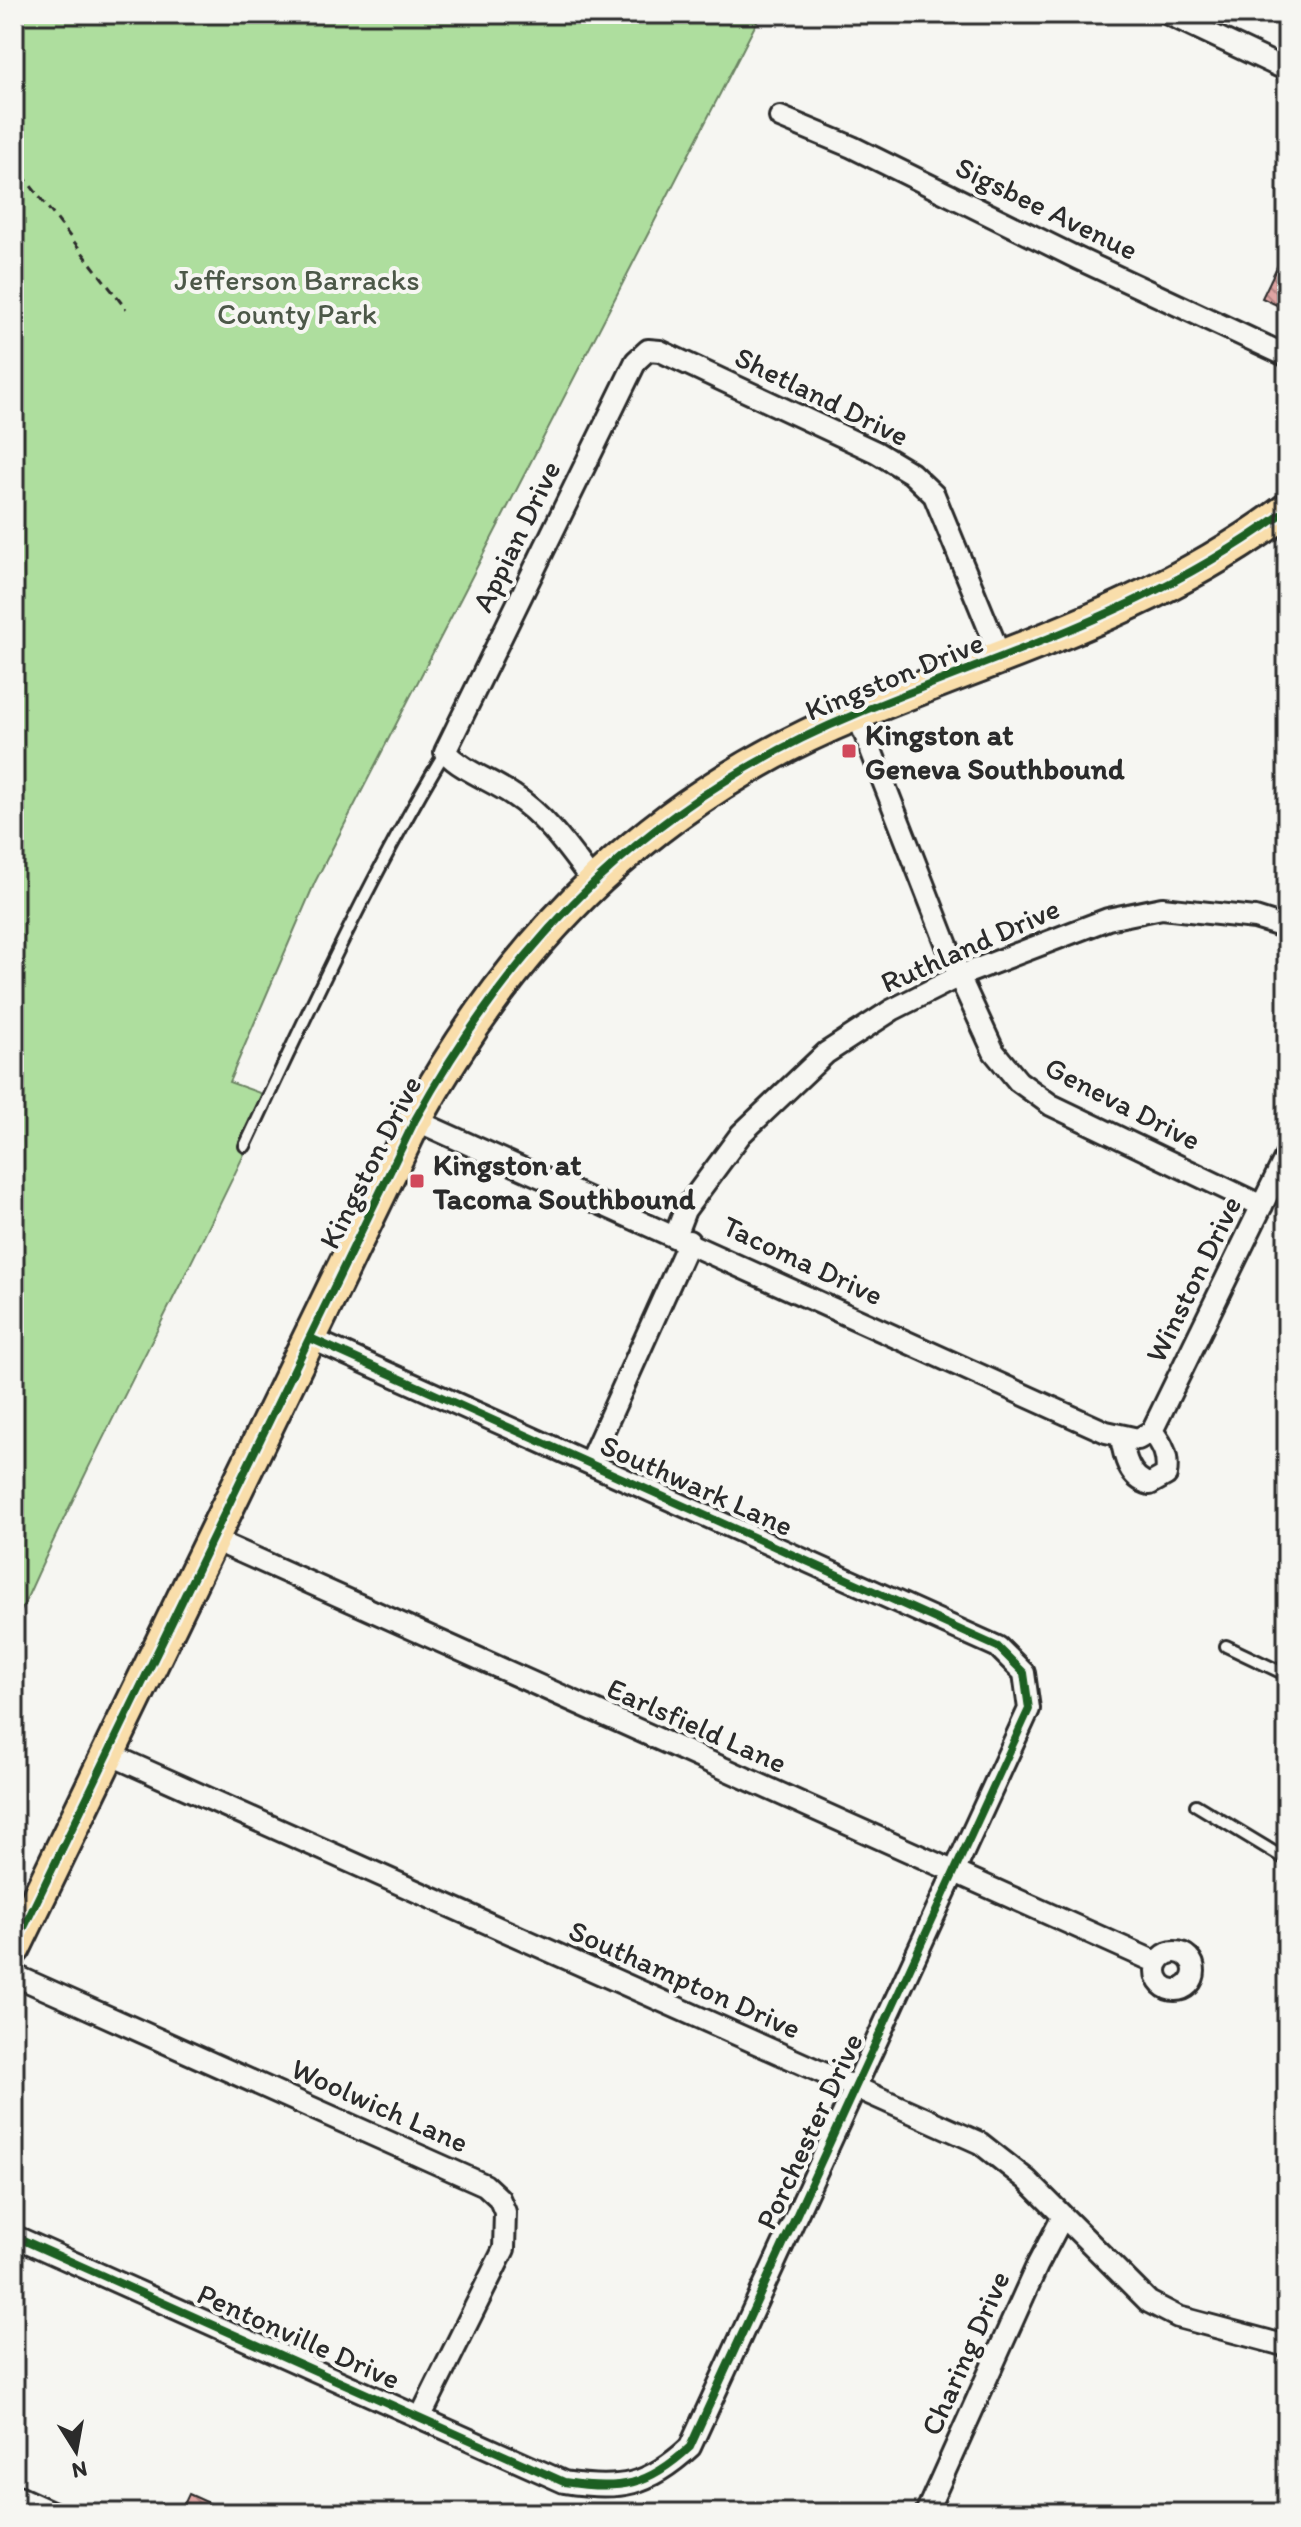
<svg xmlns="http://www.w3.org/2000/svg" width="1301" height="2527" viewBox="0 0 1301 2527" font-family="Itim,sans-serif">
	<style>
		.green { fill: #aede9e; stroke: #6c8464; stroke-width: 2 }
		.building { fill: url(#building-back-hatch); stroke: #2b2b2b; stroke-width: 2 }
		.lines { fill: none; stroke-linecap: round; stroke-linejoin: round }
		.service-casing { stroke: #2b2b2b; stroke-width: 16 }
		.minor-casing { stroke: #2b2b2b; stroke-width: 26 }
		.primary-casing { stroke: #2b2b2b; stroke-width: 38 }
		.path { stroke: #2b2b2b; stroke-width: 3; stroke-dasharray: 8 6; stroke-linecap: butt }
		.service { stroke: #f6f6f2; stroke-width: 10 }
		.minor { stroke: #f6f6f2; stroke-width: 20 }
		.primary { stroke: #f9deab; stroke-width: 32 }
		.cycleway-casing { stroke: #f6f6f2; stroke-width: 13 }
		.cycleway { stroke: #1b5e20; stroke-width: 8 }
		.poi-dot { fill: #d1495b; stroke: #f6f6f2; stroke-width: 3 }
		.labels { text-anchor: middle; dominant-baseline: central; stroke-width: 8; stroke-linejoin: round; paint-order: stroke }
		.street-label { font-size: 30px; fill: #2b2b2b; stroke: #f6f6f2 }
		.park-label { font-size: 30px; fill: #4c5848; stroke: #f6f6f2 }
		.poi-label { font-size: 30px; font-weight: bold; fill: #2b2b2b; stroke: #f6f6f2; text-anchor: start }
	</style>
	<defs>
		<pattern id="building-back-hatch" width="6" height="6" patternUnits="userSpaceOnUse" patternTransform="scale(2)"><rect width="6" height="6" fill="#dfa4a3"/><path d="M-1 5l2 2M0 0l6 6M5-1l2 2" fill="none" stroke="#b58685"/></pattern>
	</defs>
	<rect width="100%" height="100%" fill="#f6f6f2"/>
	<filter id="ink" filterUnits="userSpaceOnUse"><feTurbulence type="fractalNoise" baseFrequency=".0125" numOctaves="2"/><feDisplacementMap in="SourceGraphic" scale="16" xChannelSelector="R" yChannelSelector="G"/><feConvolveMatrix kernelMatrix="1 2 1 2 8 2 1 2 1" color-interpolation-filters="sRGB"/></filter>
	<g filter="url(#ink)">
		<path class="green" d="M14,14H761L315,882L229,1082L271,1097C189,1276 93,1447 14,1627Z"/>
		<path class="building" d="M1287,246V310L1262,298Z
			M189,2494L231,2513H180Z"/>
		<g class="lines">
			<defs>
				<path id="service" d="M245,1146C308,1012 369,878 445,752
					M1226,1646L1287,1675
					M1196,1805L1287,1860"/>
				<path id="minor" d="M1168,14L1287,70
					M780,117L852,147L1079,259L1287,356
					M857,714L959,976L994,1052L1018,1081L1051,1105L1262,1206
					M593,882C569,850 547,817 513,795C491,780 463,771 445,752L636,361L648,350L660,351L876,452L911,473L934,495L1001,658
					M415,1120L1106,1432L1138,1439L1152,1431
					M675,1236L685,1210L741,1134L826,1053L892,1010L959,976L1108,919L1162,908L1255,918L1287,928
					M1152,1431L1287,1154
					M1121,1437C1124,1456 1129,1479 1150,1484L1166,1475C1169,1456 1163,1445 1152,1431
					M589,1463L689,1241
					M212,1539L1158,1963
					M109,1754L980,2143L1027,2180L1149,2302L1178,2317L1287,2346
					M1156 1971a19 19 0 1 1 38 0a19 19 0 1 1-38 0Z
					M14,1975L485,2185L499,2198L505,2212L504,2249L421,2416
					M14,2236L564,2482C620,2491 648,2486 690,2447L1029,1709L1024,1673L998,1647L310,1338
					M14,2495L54,2513
					M926,2513L1037,2266L1062,2218"/>
				<path id="primary" d="M14,1948L415,1120C518,933 657,796 856,714C1007,651 1154,610 1287,510"/>
			</defs>
			<use href="#service" class="service-casing"/>
			<use href="#minor" class="minor-casing"/>
			<use href="#primary" class="primary-casing"/>
			<path class="path" d="M14,164L126,309"/>
			<use href="#service" class="service"/>
			<use href="#minor" class="minor"/>
			<use href="#primary" class="primary"/>
			<defs>
				<path id="cycleway" d="M14,1948L415,1120C518,933 657,796 856,714C1007,651 1154,610 1287,510
					M14,2236L564,2482C620,2491 648,2486 690,2447L1029,1709L1024,1673L998,1647L310,1338"/>
			</defs>
			<use href="#cycleway" class="cycleway-casing"/>
			<use href="#cycleway" class="cycleway"/>
		</g>
	</g>
	<g class="poi-dot">
		<rect x="841" y="743" width="16" height="16" rx="4"/>
		<rect x="409" y="1173" width="16" height="16" rx="4"/>
	</g>
	<g class="labels">
		<g class="street-label">
			<text transform="translate(1047 208) rotate(26)">Sigsbee Avenue</text>
			<text transform="translate(822 396) rotate(26)">Shetland Drive</text>
			<text transform="translate(516 536) rotate(-64)">Appian Drive</text>
			<text transform="translate(894 676) rotate(-22)">Kingston Drive</text>
			<text transform="translate(970 945) rotate(-24)">Ruthland Drive</text>
			<text transform="translate(1123 1103) rotate(27)">Geneva Drive</text>
			<text transform="translate(370 1162) rotate(-63)">Kingston Drive</text>
			<text transform="translate(803 1260) rotate(25)">Tacoma Drive</text>
			<text transform="translate(1193 1279) rotate(-64)">Winston Drive</text>
			<text transform="translate(697 1485) rotate(24)">Southwark Lane</text>
			<text transform="translate(697 1725) rotate(24)">Earlsfield Lane</text>
			<text transform="translate(685 1979) rotate(24)">Southampton Drive</text>
			<text transform="translate(380 2105) rotate(24)">Woolwich Lane</text>
			<text transform="translate(809 2131) rotate(-65)">Porchester Drive</text>
			<text transform="translate(299 2336) rotate(24)">Pentonville Drive</text>
			<text transform="translate(965 2353) rotate(-66)">Charing Drive</text>
		</g>
		<g class="park-label">
			<text x="297" y="279">Jefferson Barracks<tspan x="297" dy="34">County Park</tspan></text>
		</g>
		<g class="poi-label">
			<text x="865" y="734">Kingston at<tspan x="865" dy="34">Geneva Southbound</tspan></text>
			<text x="433" y="1164">Kingston at<tspan x="433" dy="34">Tacoma Southbound</tspan></text>
		</g>
	</g>
	<rect width="1301" height="2527" fill="none" stroke="#f6f6f2" stroke-width="48"/>
	<rect x="24" y="24" width="1253" height="2479" fill="none" stroke="#2b2b2b" stroke-width="3" filter="url(#ink)"/>
	<g transform="translate(76 2451) rotate(169)" stroke="#f6f6f2" stroke-width="6" paint-order="stroke">
	<path d="M0-6L14 30L0 20L-14 30Z" fill="#2b2b2b"/>
	<text y="-12" font-size="22" font-weight="bold" text-anchor="middle" fill="#2b2b2b">N</text>
	</g>
</svg>
